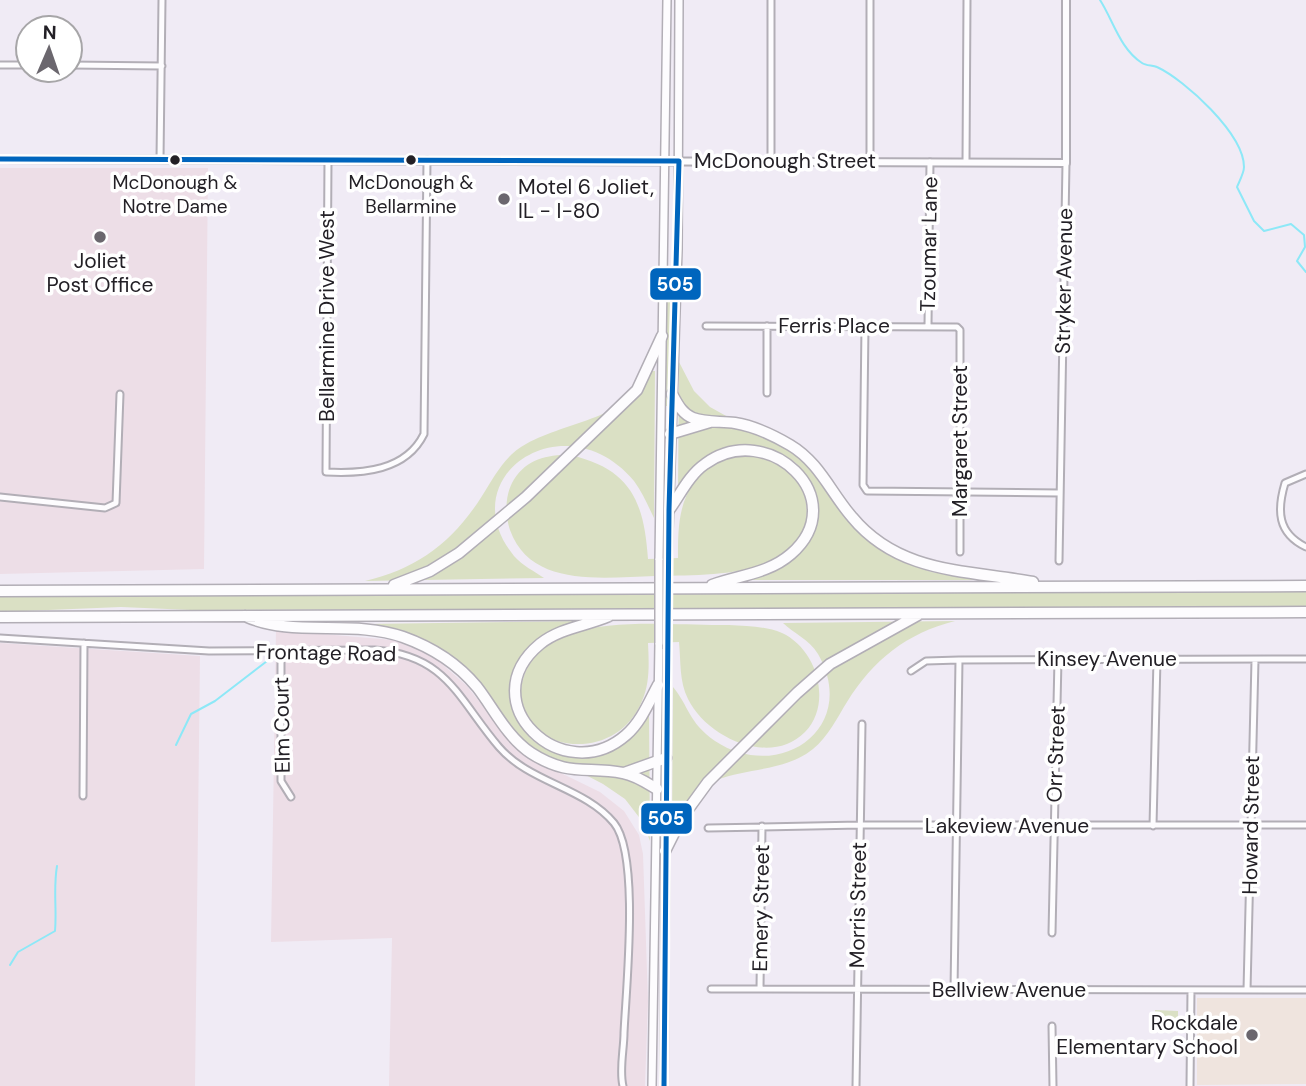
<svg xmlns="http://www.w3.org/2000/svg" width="1306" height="1086" viewBox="0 0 1306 1086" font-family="'DM Sans',sans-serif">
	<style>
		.industrial { fill: #eddee7 }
		.education { fill: #efe4de }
		.green { fill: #dae0c4 }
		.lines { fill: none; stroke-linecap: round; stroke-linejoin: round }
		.stream { stroke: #8de8f7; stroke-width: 2 }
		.minor-casing { stroke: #b2aeb6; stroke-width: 9 }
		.tertiary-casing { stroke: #b2aeb6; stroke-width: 10 }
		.secondary-casing { stroke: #b2aeb6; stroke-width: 10 }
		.motorway-casing { stroke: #b2aeb6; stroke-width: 13 }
		.minor { stroke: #fdfcfe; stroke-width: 5 }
		.tertiary { stroke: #fdfcfe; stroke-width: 6 }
		.secondary { stroke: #fdfcfe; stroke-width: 7 }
		.motorway { stroke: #fdfcfe; stroke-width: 10 }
		.secondary-bridge-casing { stroke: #b2aeb6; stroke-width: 10; stroke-linecap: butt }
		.secondary-bridge { stroke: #fdfcfe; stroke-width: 7 }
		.bus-1-casing { stroke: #fff; stroke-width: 10 }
		.bus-1 { stroke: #0065bd; stroke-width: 5 }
		.bus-dot { fill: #232026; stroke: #fff; stroke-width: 2.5 }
		.poi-dot { fill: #6b676e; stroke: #fff; stroke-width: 2.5 }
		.labels { text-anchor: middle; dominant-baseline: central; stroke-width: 7; stroke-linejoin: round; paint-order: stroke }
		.bus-label { font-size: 19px; fill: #232026; stroke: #fff }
		.street-label { font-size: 21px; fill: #232026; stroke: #fff }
		.poi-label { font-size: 21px; fill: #232026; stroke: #fff; text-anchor: start }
		.line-badge { stroke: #fff; stroke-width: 2.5 }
		.badge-label { font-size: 19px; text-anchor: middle; font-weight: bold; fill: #fff }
	</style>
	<rect width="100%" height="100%" fill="#f0ebf5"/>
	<path class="industrial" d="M0,168H208L204,569L0,574Z
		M276,630L393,640L433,656L467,686L515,747L528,757L600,792L624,811L639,835L643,854L648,1001L645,1086H389L392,938L271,942Z
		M0,643L200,656L195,1086H0Z"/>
	<path class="education" d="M1197,998H1306V1084L1197,1085Z"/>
	<path class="green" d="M667,257L672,299L667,406H665Z
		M679,362L694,391L710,407L802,458L869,539L897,558L931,572L986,580H747L805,544C807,527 815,500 810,485C800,449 747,439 717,452C702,459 690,476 678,489Z
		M652,371H655L654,518C648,506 643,493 634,481C566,399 449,476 514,556C523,566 534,571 544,578L365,581C417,569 453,542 482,496C494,477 505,455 526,444C570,420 626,420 652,371Z
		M570,455C632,469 644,503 648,559L678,558C678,531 678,505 694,482C722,441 799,450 806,503C818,580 702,575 655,576C605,577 531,589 510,530C505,515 505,497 512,483C524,460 546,454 570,455Z
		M1174,591H1306V607L191,610L121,607L0,612V596L31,595Z
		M580,621C566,628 549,633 536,642C524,651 519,665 516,679C507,710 524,747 559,752C571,754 585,753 597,754L649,713L650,841L642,821L625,799L603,784L526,744L451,657L367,624Z
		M955,621C907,633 873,660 847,702C837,718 828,737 813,749C786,771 747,768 717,780L707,786L672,825L673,687C689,706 688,722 715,741C780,784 860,727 818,654C809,639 793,633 783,623Z
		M729,625C747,626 765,626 782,633C817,649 833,703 805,732C771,767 707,738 688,699C679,681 681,662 679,642L648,643C649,663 650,683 642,701C613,773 500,748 524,676C531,655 551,641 570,634C615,618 681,626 729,625Z
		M1155,1010L1178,1011V1028L1175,1031L1168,1020H1155Z"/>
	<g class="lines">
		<path class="stream" d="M1100,0C1113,20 1120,49 1142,63C1146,66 1153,65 1157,67C1185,80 1244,134 1244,167C1244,173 1239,182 1237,187L1254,221L1264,231L1291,224L1304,235L1305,247L1297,261L1306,272
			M283,648V647
			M176,745L191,714L215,701L271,658
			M10,965L18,952L55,931C57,909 53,890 57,866"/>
		<defs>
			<path id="minor" d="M0,65H28
				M70,65L162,66
				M160,159L162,0
				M328,160L326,472C362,474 406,471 424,434L427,160
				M771,161V0
				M870,162V0
				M966,162L967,0
				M706,326L957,327L960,330V552
				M865,326L863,485L867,491L1060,493
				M928,326L930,162
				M767,393V326
				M1306,474L1285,483C1277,510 1277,533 1306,547
				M0,497L105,508L116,503L120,394
				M1059,561L1066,163
				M0,638L209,651L375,650C447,655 458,699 499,747C530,783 584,787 614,823C640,855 626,988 624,1033C624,1049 619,1070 623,1086
				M281,651V781L291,797
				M911,671L926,661L959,660L1306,659
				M83,796L84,643
				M1153,826L1157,659
				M708,828L860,825H1306
				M1052,933L1058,659
				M711,989L1306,990
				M760,989L762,826
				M954,990L959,660
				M1247,990L1255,660
				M1052,1026L1053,1086
				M856,1086L862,724
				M1190,1086L1191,990"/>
			<path id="tertiary" d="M0,159L1066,163V0"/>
			<path id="secondary" d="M659,560L667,0
				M668,560L678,249L679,0
				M652,1086L659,643
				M664,1086L667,649"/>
			<path id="motorway" d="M672,394C677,403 682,414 693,418C706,423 721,421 735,423C754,426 773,435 790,445C819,462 831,493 852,517C899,574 967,570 1033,582
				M670,434L710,422
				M669,510C680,495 689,475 705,464C768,418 854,499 791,554C768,574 739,575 712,585
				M394,585L430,571L459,553L526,497L637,390L662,336
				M0,591L1306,586
				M245,616C293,638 352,619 403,637C431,647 458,664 477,687C494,709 507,737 531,753C568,777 587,766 623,773C635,775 647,783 657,789
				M609,616C586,626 560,628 540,644C470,702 563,790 626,735C641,722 649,702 658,685
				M0,617L1306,612
				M624,773L666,758
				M665,851L681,819L708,782L797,693L830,664L918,615"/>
		</defs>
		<use href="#minor" class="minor-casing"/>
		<use href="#tertiary" class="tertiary-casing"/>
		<use href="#secondary" class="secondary-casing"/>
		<use href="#motorway" class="motorway-casing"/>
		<use href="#minor" class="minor"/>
		<use href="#tertiary" class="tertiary"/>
		<use href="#secondary" class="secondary"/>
		<use href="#motorway" class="motorway"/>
		<defs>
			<path id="secondary-bridge" d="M659,643V560
				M667,649L668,560"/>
		</defs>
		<use href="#secondary-bridge" class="secondary-bridge-casing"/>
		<use href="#secondary-bridge" class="secondary-bridge"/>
		<defs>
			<path id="bus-1" d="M0,159L679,161L669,510L664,1086"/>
		</defs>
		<use href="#bus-1" class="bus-1-casing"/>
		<use href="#bus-1" class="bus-1"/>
	</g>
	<g class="bus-dot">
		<circle cx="175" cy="160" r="6"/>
		<circle cx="411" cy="160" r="6"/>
	</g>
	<g class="poi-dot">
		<circle cx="504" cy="199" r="7"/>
		<circle cx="100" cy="237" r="7"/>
		<circle cx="1252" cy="1035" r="7"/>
	</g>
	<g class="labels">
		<g class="bus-label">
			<text x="175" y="182">McDonough &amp;<tspan x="175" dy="24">Notre Dame</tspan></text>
			<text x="411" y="182">McDonough &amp;<tspan x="411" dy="24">Bellarmine</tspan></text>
		</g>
		<g class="street-label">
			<text x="785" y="161">McDonough Street</text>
			<text transform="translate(929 244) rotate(-89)">Tzoumar Lane</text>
			<text transform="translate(1064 281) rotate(-89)">Stryker Avenue</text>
			<text transform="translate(327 316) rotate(-90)">Bellarmine Drive West</text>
			<text x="834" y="326">Ferris Place</text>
			<text transform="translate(960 441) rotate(-90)">Margaret Street</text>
			<text transform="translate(326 653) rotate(1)">Frontage Road</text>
			<text x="1107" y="659">Kinsey Avenue</text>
			<text transform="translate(282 725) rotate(-91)">Elm Court</text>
			<text transform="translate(1056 754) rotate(-88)">Orr Street</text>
			<text transform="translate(1251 825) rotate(-89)">Howard Street</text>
			<text x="1007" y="826">Lakeview Avenue</text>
			<text transform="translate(858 905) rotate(-89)">Morris Street</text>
			<text transform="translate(761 908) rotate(-89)">Emery Street</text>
			<text x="1009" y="990">Bellview Avenue</text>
		</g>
		<g class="poi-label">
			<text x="518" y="187">Motel 6 Joliet,<tspan x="518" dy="24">IL - I-80</tspan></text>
			<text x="100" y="261" text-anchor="middle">Joliet<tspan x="100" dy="24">Post Office</tspan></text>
			<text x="1238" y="1023" text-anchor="end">Rockdale<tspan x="1238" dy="24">Elementary School</tspan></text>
		</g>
	</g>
	<g class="line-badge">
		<rect x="649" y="267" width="53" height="34" rx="7" fill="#0065bd"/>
		<rect x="640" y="802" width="53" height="33" rx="7" fill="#0065bd"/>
	</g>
	<g class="badge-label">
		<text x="675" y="291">505</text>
		<text x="666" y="825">505</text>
	</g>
	<g transform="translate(49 49) rotate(2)"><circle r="33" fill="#ffffff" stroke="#a7a6a8" stroke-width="2"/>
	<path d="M0-5L12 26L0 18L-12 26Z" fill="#6b676e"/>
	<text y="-10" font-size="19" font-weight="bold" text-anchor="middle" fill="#232026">N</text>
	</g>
</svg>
